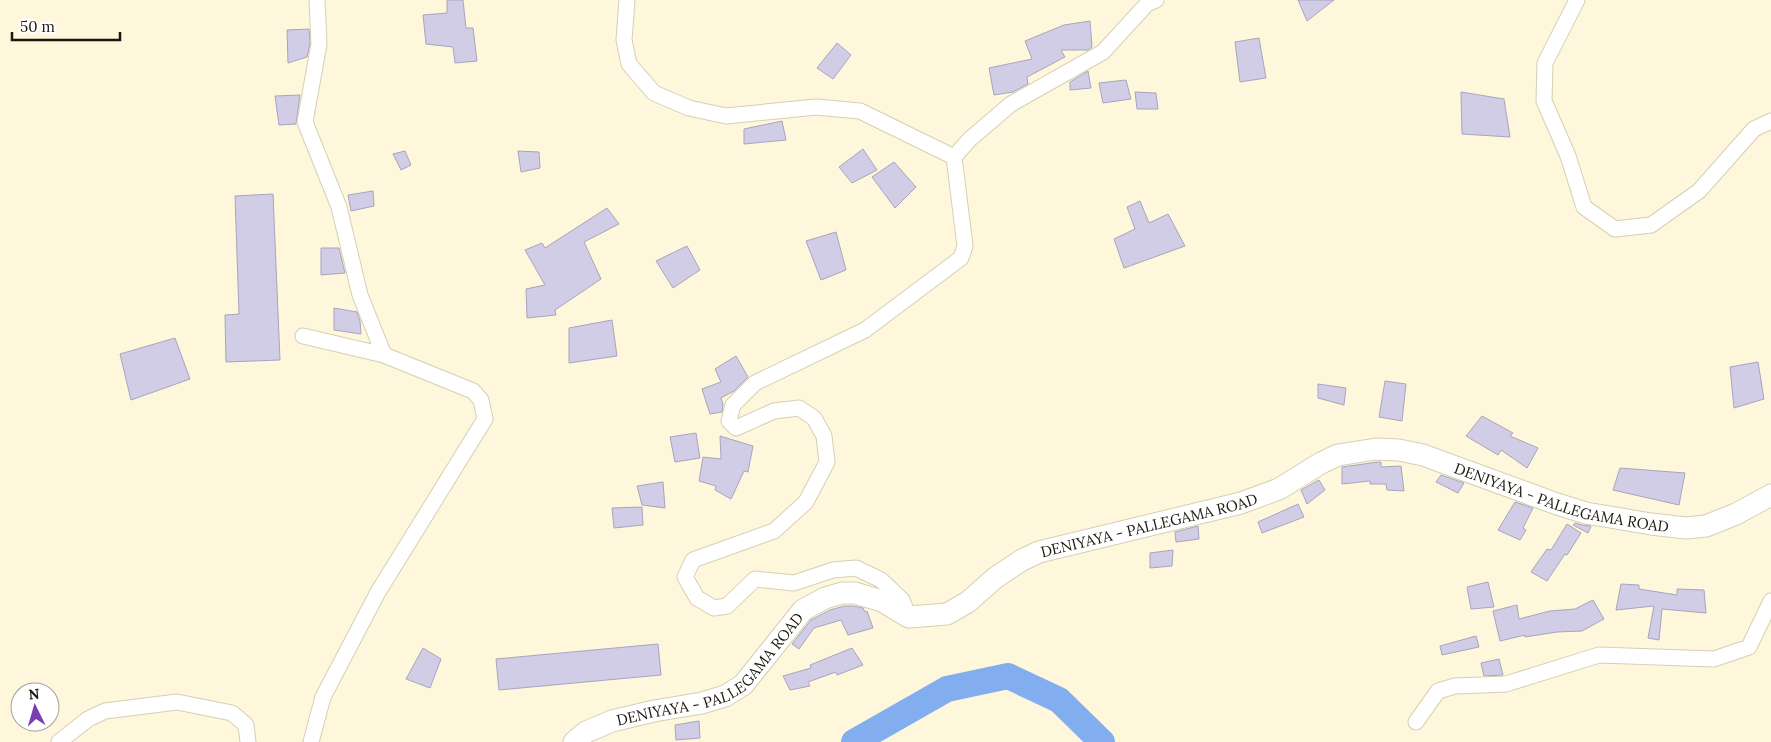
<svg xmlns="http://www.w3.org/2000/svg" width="1771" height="742" viewBox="0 0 1771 742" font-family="Lora,serif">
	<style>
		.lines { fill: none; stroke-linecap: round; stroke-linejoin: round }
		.river { stroke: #82aef0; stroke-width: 26 }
		.building { fill: #d1cde7; stroke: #a8a4be }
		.minor-casing { stroke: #d6cfb4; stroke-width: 17 }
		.secondary-casing { stroke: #d6cfb4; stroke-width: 23 }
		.minor { stroke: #fff; stroke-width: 15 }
		.secondary { stroke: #fff; stroke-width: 21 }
		.labels { text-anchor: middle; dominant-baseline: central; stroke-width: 4.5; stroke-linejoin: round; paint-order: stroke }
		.street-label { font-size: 15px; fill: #1a170e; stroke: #fff }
	</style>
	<rect width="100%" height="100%" fill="#fef7db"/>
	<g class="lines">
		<path class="river" d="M854,742L947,689L1008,676L1059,700L1102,742"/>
	</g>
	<path class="building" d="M447,0H463L466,28H473L477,61L455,63L453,47L426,44L423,15L447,13Z
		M1298,0H1334L1307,21Z
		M1090,21L1092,47L1088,50H1061L1065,57L1027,77L1028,84L1013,92L994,95L989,68L1032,59L1025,41L1064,25Z
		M309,29L310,43L307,57L288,63L287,30Z
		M1259,38L1266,78L1240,82L1235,42Z
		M837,43L851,55L833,79L817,68Z
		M1088,71L1091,88L1070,90V82Z
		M1126,80L1131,99L1103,103L1099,83Z
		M1135,92L1156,93L1158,109H1137Z
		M1461,92L1504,99L1510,137L1462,134Z
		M300,95L296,124L279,125L275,96Z
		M782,121L786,140L744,144V129Z
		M863,149L877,170L852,183L839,167Z
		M405,151L411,165L401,170L393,154Z
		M518,151L539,152L540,168L521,172Z
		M894,162L916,187L895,208L872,177Z
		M373,191L374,206L351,211L348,195Z
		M273,194L280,360L226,362L225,315L239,314L235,196Z
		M1140,201L1149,223L1168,214L1185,246L1124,268L1114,239L1135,229L1127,207Z
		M607,208L619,224L584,242L601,279L555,310L556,315L527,318L526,289L545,285L525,250L542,243L545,248Z
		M836,232L846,270L821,280L806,241Z
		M687,246L700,270L673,288L656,261Z
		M321,248H339L345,273L321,275Z
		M334,308L357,312L360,321L361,334L334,330Z
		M612,320L617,356L569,363V328Z
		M175,338L190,379L131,400L120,354Z
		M736,356L748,377L734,391L721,398L723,404L722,412L710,414L702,389L721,382L715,369Z
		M1758,362L1764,399L1734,408L1730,367Z
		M1385,381L1406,384L1402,421L1379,417Z
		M1318,384L1346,388L1344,405L1318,398Z
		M1482,416L1513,433L1510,436L1538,448L1527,468L1501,450L1498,455L1466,436Z
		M696,433L700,458L675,462L670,437Z
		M720,436L753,446L748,472L744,471L731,499L715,490L716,486L699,481L703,457L721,459Z
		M1378,462H1381V467L1401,466L1404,491L1387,490L1386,484H1370V481L1342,484V467Z
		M1620,468L1685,473L1679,505L1613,490Z
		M1441,475L1464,483L1458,493L1436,482Z
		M1319,480L1325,490L1307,504L1301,490Z
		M663,482L665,508L642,505L637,486Z
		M1515,502L1533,508L1523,528L1526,530L1520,540L1498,530Z
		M1298,504L1304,517L1262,533L1258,522Z
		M642,507L643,525L614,528L612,508Z
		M1575,523L1582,525L1591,526L1588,533L1573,525Z
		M1567,524L1581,533L1567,555L1565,554L1547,581L1531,572L1547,549L1551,550Z
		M1198,526L1199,539L1176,542L1175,532Z
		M1173,550L1172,566L1150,568V553Z
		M1488,582L1494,607L1471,609L1467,587Z
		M1621,584L1639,585V589L1677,595V589L1704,590L1706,613L1662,609L1659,640L1648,638L1654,606L1616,610Z
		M1593,600L1604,619L1582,631L1557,632L1525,637V635L1500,641L1493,611L1517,605L1519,619L1550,611L1575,609Z
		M844,606H853L863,608L865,612L867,611L873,628L848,635L841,620L814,628L799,649L792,644L811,620L830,610Z
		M1476,636L1479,647L1442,655L1440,646Z
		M658,644L661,675L499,690L496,659Z
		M423,648L441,659L430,688L406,679Z
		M852,648L863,665L837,675L836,672L808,682L810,686L790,690L783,676L811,668L810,665Z
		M1499,659L1503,675L1484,676L1481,663Z
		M699,721L700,738L676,740L675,725Z"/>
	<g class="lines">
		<defs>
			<path id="minor" d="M317,0L319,44L305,122L339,207L360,295L384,355
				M627,0L624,40L629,64L654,93L689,108L726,116L816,107L860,111L954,157
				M1577,0L1545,63L1544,101L1568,156L1584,207L1615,229L1651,225L1699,191L1754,129L1771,121
				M303,336L384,355L473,391L481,400L485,419L378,592L323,697L311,742
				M909,617L902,600L881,580L856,568L833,570L794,583L755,579L727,606L714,608L697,598L685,577L693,560L774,531L806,502L827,462L824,436L814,418L799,408L774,411L736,428L729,421L733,405L755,383L865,330L961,258L965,246L954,157L970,139L1011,104L1103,52L1147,4L1156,0
				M1416,722L1438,691L1455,686L1506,684L1599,655L1714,659L1749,647L1771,601
				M59,742L88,719L105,711L177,702L232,713L246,725L248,742"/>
			<g id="secondary">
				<path id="s1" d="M574,742L586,732L612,721L654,711L702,703L725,696L743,685L803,610L825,598L842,593H855L882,601L909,617L947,614L968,602L995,578L1022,560L1039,552L1241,503L1279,489L1321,463L1338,455L1376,449L1399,450L1423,455L1557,504L1586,513L1651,524L1686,528L1706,526L1736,514L1771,495"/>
			</g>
		</defs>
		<use href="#minor" class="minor-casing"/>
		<use href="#secondary" class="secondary-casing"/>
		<use href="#minor" class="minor"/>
		<use href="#secondary" class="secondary"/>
	</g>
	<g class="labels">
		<g class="street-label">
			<text stroke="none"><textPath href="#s1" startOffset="1090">DENIYAYA - PALLEGAMA ROAD</textPath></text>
			<text stroke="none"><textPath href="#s1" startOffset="655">DENIYAYA - PALLEGAMA ROAD</textPath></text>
			<text stroke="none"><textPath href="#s1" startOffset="160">DENIYAYA - PALLEGAMA ROAD</textPath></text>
		</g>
	</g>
	<g transform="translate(35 707) rotate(355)"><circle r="24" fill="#ffffff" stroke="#a3a29f"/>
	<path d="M0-4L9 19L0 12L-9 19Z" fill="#7d3eb3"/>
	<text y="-8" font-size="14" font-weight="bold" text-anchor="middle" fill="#1a170e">N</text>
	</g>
	<path d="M12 32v8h108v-8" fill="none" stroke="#1a170e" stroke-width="2.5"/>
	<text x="20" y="32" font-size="15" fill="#1a170e" stroke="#ffffff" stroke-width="4" paint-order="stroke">50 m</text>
</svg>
